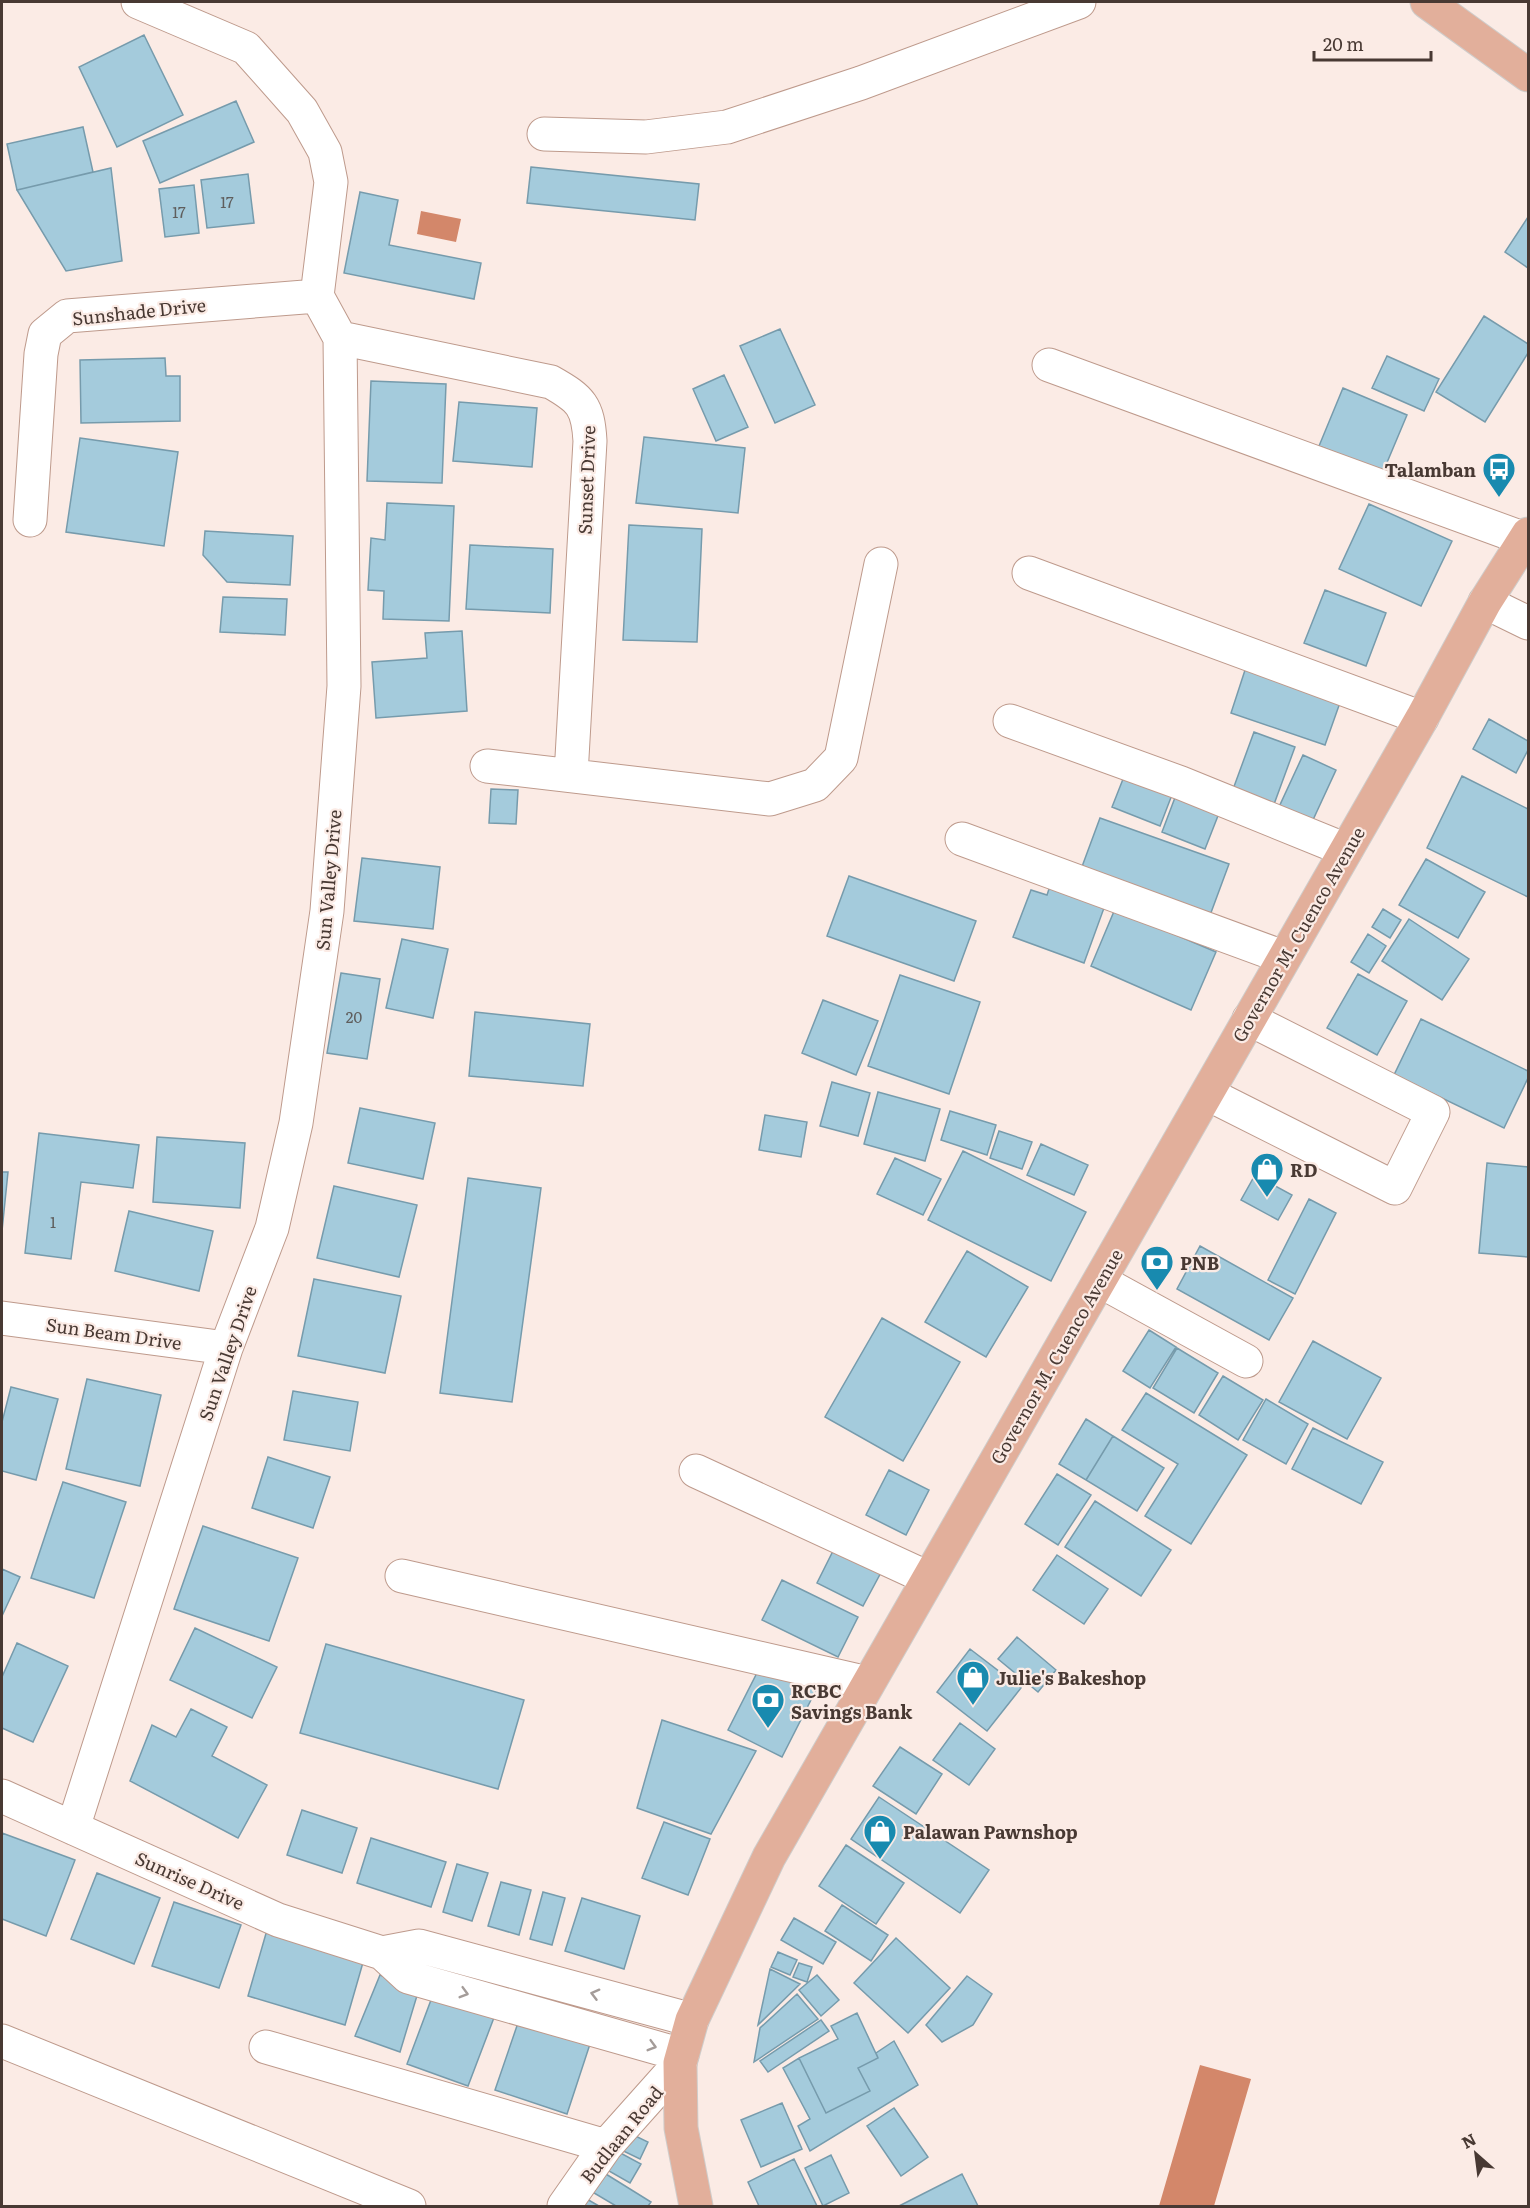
<svg xmlns="http://www.w3.org/2000/svg" width="1530" height="2208" viewBox="0 0 1530 2208" font-family="Literata,serif">
	<style>
		.water { fill: #d3876a }
		.building { fill: #a4cbdc; stroke: #769bac; stroke-width: 1.5 }
		.lines { fill: none; stroke-linecap: round; stroke-linejoin: round }
		.minor-casing { stroke: #be9a8c; stroke-width: 35 }
		.major-casing { stroke: #cfccca; stroke-width: 35 }
		.minor { stroke: #fff; stroke-width: 33 }
		.major { stroke: #e2af9b; stroke-width: 33 }
		.oneway { stroke: #a49c99 }
		.labels { text-anchor: middle; dominant-baseline: central; stroke-width: 4.5; stroke-linejoin: round; paint-order: stroke }
		.number-label { font-size: 15px; fill: #5f5e5d }
		.street-label { font-size: 18px; fill: #483933; stroke: #fbebe5 }
		.poi-label { font-size: 18px; font-weight: bold; fill: #483933; stroke: #fbebe5; text-anchor: start }
	</style>
	<rect width="100%" height="100%" fill="#fbebe5"/>
	<path class="water" d="M421,211L461,219L456,242L417,234Z
		M1200,2065L1251,2079L1214,2206H1159Z"/>
	<path class="building" d="M144,35L183,115L117,147L79,67Z
		M236,101L254,142L160,183L143,141Z
		M83,127L93,172L17,190L7,144Z
		M531,167L699,184L695,220L527,203Z
		M111,168L122,261L66,271L17,190Z
		M248,174L254,223L207,228L201,180Z
		M194,185L199,233L165,237L159,189Z
		M360,192L398,200L389,245L481,263L474,299L344,273Z
		M1528,217V268L1505,252Z
		M1484,316L1528,344V353L1485,422L1436,392Z
		M780,329L815,405L775,423L740,346Z
		M1387,356L1439,379L1424,411L1372,388Z
		M165,358L166,376H180V421L81,423L80,360Z
		M724,375L748,427L716,441L693,389Z
		M371,381L446,384L442,483L367,481Z
		M1343,388L1407,415L1383,472L1319,446Z
		M459,402L537,408L532,467L453,461Z
		M644,437L745,448L738,513L636,503Z
		M80,438L178,452L164,546L66,532Z
		M387,503L454,506L449,621L383,619L384,591L368,590L371,538L385,540Z
		M1369,504L1452,541L1421,606L1339,569Z
		M629,525L702,529L697,642L623,640Z
		M205,531L293,536L290,585L227,582L203,555Z
		M470,545L553,549L550,613L466,609Z
		M1325,590L1386,613L1366,666L1304,643Z
		M223,597L287,599L285,635L220,632Z
		M462,631L467,711L376,718L372,662L427,658L425,633Z
		M1247,664L1342,697L1325,745L1231,713Z
		M1489,719L1528,741V750L1516,773L1473,749Z
		M1254,732L1295,747L1273,807L1232,792Z
		M1303,755L1336,770L1312,822L1279,807Z
		M1127,769L1175,787L1160,826L1112,807Z
		M1462,776L1528,809V897L1427,848Z
		M1179,787L1223,803L1205,849L1162,832Z
		M491,789L518,790L516,824L489,823Z
		M1100,818L1229,864L1209,918L1080,872Z
		M362,858L440,867L433,929L354,921Z
		M1426,859L1485,892L1458,938L1399,905Z
		M849,876L976,921L954,981L827,936Z
		M1051,883L1104,908L1084,963L1013,937L1031,890L1047,895Z
		M1115,909L1216,952L1191,1010L1091,966Z
		M1383,909L1401,920L1390,938L1372,927Z
		M1409,919L1469,959L1442,1000L1382,961Z
		M1368,934L1386,946L1369,973L1351,962Z
		M402,939L448,949L433,1018L386,1008Z
		M341,973L380,979L367,1059L327,1053Z
		M1358,974L1407,1001L1377,1055L1327,1028Z
		M900,975L980,1002L949,1094L868,1066Z
		M823,1000L878,1021L856,1075L802,1053Z
		M475,1012L590,1024L583,1086L469,1076Z
		M1421,1019L1528,1071V1078L1504,1128L1394,1075Z
		M832,1082L870,1093L858,1136L820,1126Z
		M878,1092L940,1109L925,1161L864,1144Z
		M360,1108L435,1123L423,1179L348,1163Z
		M950,1111L996,1125L987,1155L941,1140Z
		M765,1115L807,1122L801,1157L759,1150Z
		M999,1131L1032,1142L1022,1169L990,1158Z
		M39,1133L139,1145L133,1188L81,1182L71,1259L25,1253Z
		M157,1137L245,1143L240,1208L153,1202Z
		M1041,1144L1088,1165L1074,1195L1027,1175Z
		M963,1151L1086,1212L1051,1281L928,1220Z
		M895,1158L941,1179L923,1215L877,1194Z
		M1487,1163L1528,1167V1257L1479,1253Z
		M2,1172H8L2,1231Z
		M1255,1175L1292,1195L1278,1220L1241,1200Z
		M468,1178L541,1188L512,1402L440,1393Z
		M334,1186L417,1205L399,1277L317,1258Z
		M1309,1199L1336,1213L1295,1294L1268,1280Z
		M129,1211L213,1231L199,1291L115,1271Z
		M1200,1246L1293,1298L1269,1340L1177,1289Z
		M967,1251L1028,1287L986,1357L925,1322Z
		M314,1279L401,1296L385,1373L298,1356Z
		M882,1318L960,1362L903,1461L825,1417Z
		M1149,1330L1176,1347L1150,1388L1123,1371Z
		M1313,1341L1381,1378L1347,1439L1279,1402Z
		M1177,1348L1218,1373L1194,1413L1153,1388Z
		M1223,1376L1263,1400L1238,1440L1199,1415Z
		M87,1379L161,1395L140,1486L66,1469Z
		M11,1387L58,1399L36,1480L2,1471V1422Z
		M293,1391L358,1402L350,1451L284,1440Z
		M1146,1393L1247,1455L1191,1544L1145,1516L1178,1464L1122,1430Z
		M1266,1399L1308,1424L1286,1464L1243,1440Z
		M1086,1419L1113,1436L1086,1480L1059,1464Z
		M1313,1428L1383,1462L1361,1504L1292,1469Z
		M1113,1436L1164,1468L1137,1511L1086,1480Z
		M268,1457L330,1477L313,1528L252,1508Z
		M889,1470L929,1490L906,1535L866,1515Z
		M1057,1474L1091,1495L1058,1545L1025,1524Z
		M63,1482L126,1502L94,1598L31,1578Z
		M1095,1501L1171,1550L1141,1596L1065,1547Z
		M203,1526L298,1558L269,1641L174,1609Z
		M838,1541L885,1565L863,1606L817,1583Z
		M1057,1555L1108,1589L1084,1624L1033,1590Z
		M2,1569L20,1577L2,1616Z
		M782,1580L858,1617L838,1657L762,1620Z
		M195,1628L277,1667L252,1718L170,1680Z
		M1017,1637L1056,1670L1038,1692L998,1659Z
		M17,1643L68,1666L33,1742L2,1728V1677Z
		M326,1644L524,1700L498,1789L300,1733Z
		M970,1649L1021,1688L987,1731L937,1692Z
		M763,1661L817,1688L782,1757L728,1730Z
		M191,1709L227,1727L212,1756L267,1785L238,1838L130,1781L152,1725L176,1737Z
		M662,1720L756,1751L711,1834L637,1808Z
		M960,1723L995,1749L969,1785L933,1760Z
		M900,1747L942,1774L916,1814L873,1786Z
		M879,1797L989,1870L960,1913L851,1839Z
		M302,1810L357,1828L342,1873L287,1855Z
		M664,1822L710,1839L688,1895L642,1878Z
		M2,1833L75,1860L46,1936L2,1919Z
		M371,1838L446,1862L431,1907L357,1883Z
		M846,1845L904,1883L876,1924L819,1886Z
		M457,1864L488,1873L472,1921L443,1912Z
		M97,1873L160,1898L134,1964L71,1939Z
		M501,1882L531,1890L519,1935L488,1926Z
		M543,1892L565,1898L552,1945L530,1939Z
		M582,1898L640,1916L624,1969L565,1951Z
		M174,1902L241,1925L219,1988L152,1966Z
		M842,1905L888,1935L871,1961L825,1931Z
		M794,1918L836,1942L823,1964L781,1940Z
		M267,1930L364,1959L345,2025L248,1996Z
		M896,1938L950,1988L908,2033L854,1983Z
		M778,1952L797,1960L790,1975L771,1967Z
		M799,1963L812,1967L807,1982L793,1977Z
		M770,1969L800,1984L758,2025Z
		M380,1975L419,1989L400,2052L355,2036Z
		M817,1975L839,2000L821,2016L799,1990Z
		M967,1976L992,1994L973,2025L942,2042L926,2025Z
		M434,1992L495,2015L468,2086L407,2064Z
		M797,1994L818,2019L754,2062L760,2028Z
		M857,2013L878,2058L858,2068L870,2091L826,2113L799,2058L838,2039L831,2026Z
		M520,2017L591,2041L567,2114L495,2090Z
		M821,2020L829,2031L768,2072L760,2061Z
		M894,2041L918,2085L810,2151L798,2126L810,2119L783,2068L799,2058L826,2113L870,2091L858,2068L878,2058L876,2053Z
		M782,2103L802,2149L761,2167L741,2120Z
		M894,2108L928,2157L901,2176L867,2126Z
		M623,2130L648,2142L640,2159L615,2147Z
		M613,2149L641,2164L630,2183L602,2167Z
		M831,2155L849,2193L823,2206L805,2168Z
		M794,2159L817,2206H759L748,2182Z
		M601,2171L651,2202L648,2206H616L589,2190Z
		M962,2174L978,2206H899Z
		M585,2198L599,2206H580Z"/>
	<g class="lines">
		<defs>
			<path id="minor" d="M544,134L646,137L727,127L861,83L1079,2
				M340,338L551,382C581,399 588,406 590,441L571,775
				M1049,365L1525,539
				M30,520L41,354L45,334L67,316L317,296
				M1029,573L1422,718
				M1485,602L1528,623
				M1010,721L1181,783L1346,850
				M487,766L770,799L815,785L841,758L881,564
				M962,839L1283,957
				M1208,1094L1395,1188L1433,1112L1249,1019
				M1100,1281L1246,1361
				M2,1318L226,1348
				M696,1471L928,1578
				M402,1576L868,1683
				M2,1796L278,1920L382,1953L408,1977L682,2055
				M73,1828L226,1348L272,1228L296,1123L327,911L344,686L340,338L317,296L331,182L325,152L302,111L246,48L138,2
				M382,1953L419,1946L692,2020
				M2,2041L409,2206
				M266,2047L606,2146
				M564,2206L606,2146L680,2063"/>
			<path id="major" d="M1427,2L1528,75
				M696,2206L681,2128L680,2063L692,2020L769,1857L1422,718L1485,602L1528,534"/>
		</defs>
		<use href="#minor" class="minor-casing"/>
		<use href="#major" class="major-casing"/>
		<use href="#minor" class="minor"/>
		<use href="#major" class="major"/>
	</g>
	<defs><path id="oneway-chevron" d="M-2-3.5L2.5 0L-2 3.5" fill="none" stroke-width="1.6" stroke-linecap="round" stroke-linejoin="round" transform="scale(1.5)"/></defs>
	<g class="oneway">
		<use href="#oneway-chevron" transform="translate(464 1993) rotate(16)"/>
		<use href="#oneway-chevron" transform="translate(595 1994) rotate(-165)"/>
		<use href="#oneway-chevron" transform="translate(652 2046) rotate(16)"/>
	</g>
	<defs>
		<symbol id="bus-pin" viewBox="-11 -11 22 30"><path d="M0 17L-7.5 6A9.5 9.5 0 1 1 7.5 6Z" fill="#188aaf" stroke="#fbebe5"/><path d="M-5-6H5V4H4V6H2V4H-2V6H-4V4H-5ZM-3.5-4V0h7V-4ZM-3.5 1.2v1.5H-2V1.2ZM2 1.2v1.5H3.5V1.2Z" fill="#fff"/></symbol>
		<symbol id="shop-pin" viewBox="-11 -11 22 30"><path d="M0 17L-7.5 6A9.5 9.5 0 1 1 7.5 6Z" fill="#188aaf" stroke="#fbebe5"/><path d="M-5-2.5h2.3a2.7 3.5 0 0 1 5.4 0H5L5.5 6h-11ZM-1.5-2.5h3a1.5 2.3 0 0 0-3 0Z" fill="#fff"/></symbol>
		<symbol id="bank-pin" viewBox="-11 -11 22 30"><path d="M0 17L-7.5 6A9.5 9.5 0 1 1 7.5 6Z" fill="#188aaf" stroke="#fbebe5"/><path d="M-6-4H6V4H-6ZM0-2.3a2.3 2.3 0 1 0 0 4.6a2.3 2.3 0 1 0 0-4.6Z" fill="#fff"/></symbol>
	</defs>
	<g fill-rule="evenodd">
		<use href="#bus-pin" x="1480" y="450" width="38" height="52"/>
		<use href="#shop-pin" x="1248" y="1150" width="38" height="52"/>
		<use href="#bank-pin" x="1138" y="1243" width="38" height="52"/>
		<use href="#shop-pin" x="954" y="1658" width="38" height="52"/>
		<use href="#bank-pin" x="749" y="1681" width="38" height="52"/>
		<use href="#shop-pin" x="861" y="1812" width="38" height="52"/>
	</g>
	<g class="labels">
		<g class="number-label">
			<text x="227" y="201">17</text>
			<text x="179" y="211">17</text>
			<text x="354" y="1016">20</text>
			<text x="53" y="1221">1</text>
		</g>
		<g class="street-label">
			<text transform="translate(139 311) rotate(-6)">Sunshade Drive</text>
			<text transform="translate(586 480) rotate(-88)">Sunset Drive</text>
			<text transform="translate(328 880) rotate(-85)">Sun Valley Drive</text>
			<text transform="translate(1298 934) rotate(-60)">Governor M. Cuenco Avenue</text>
			<text transform="translate(114 1333) rotate(8)">Sun Beam Drive</text>
			<text transform="translate(227 1353) rotate(-71)">Sun Valley Drive</text>
			<text transform="translate(1056 1356) rotate(-60)">Governor M. Cuenco Avenue</text>
			<text transform="translate(190 1880) rotate(24)">Sunrise Drive</text>
			<text transform="translate(621 2134) rotate(-51)">Budlaan Road</text>
		</g>
		<g class="poi-label">
			<text x="1476" y="469" text-anchor="end">Talamban</text>
			<text x="1290" y="1169">RD</text>
			<text x="1180" y="1262">PNB</text>
			<text x="996" y="1677">Julie's Bakeshop</text>
			<text x="791" y="1690">RCBC<tspan x="791" dy="21">Savings Bank</tspan></text>
			<text x="903" y="1831">Palawan Pawnshop</text>
		</g>
	</g>
	<rect width="1530" height="2208" fill="none" stroke="#483933" stroke-width="6"/>
	<g transform="translate(1476 2154) rotate(332)" stroke="#fbebe5" stroke-width="4.5" paint-order="stroke">
	<path d="M0-4.5L10 22L0 15L-10 22Z" fill="#483933"/>
	<text y="-9" font-size="16" font-weight="bold" text-anchor="middle" fill="#483933">N</text>
	</g>
	<path d="M1314 51v9h117v-9" fill="none" stroke="#483933" stroke-width="3"/>
	<text x="1323" y="51" font-size="18" fill="#483933" stroke="#fbebe5" stroke-width="4.5" paint-order="stroke">20 m</text>
</svg>
